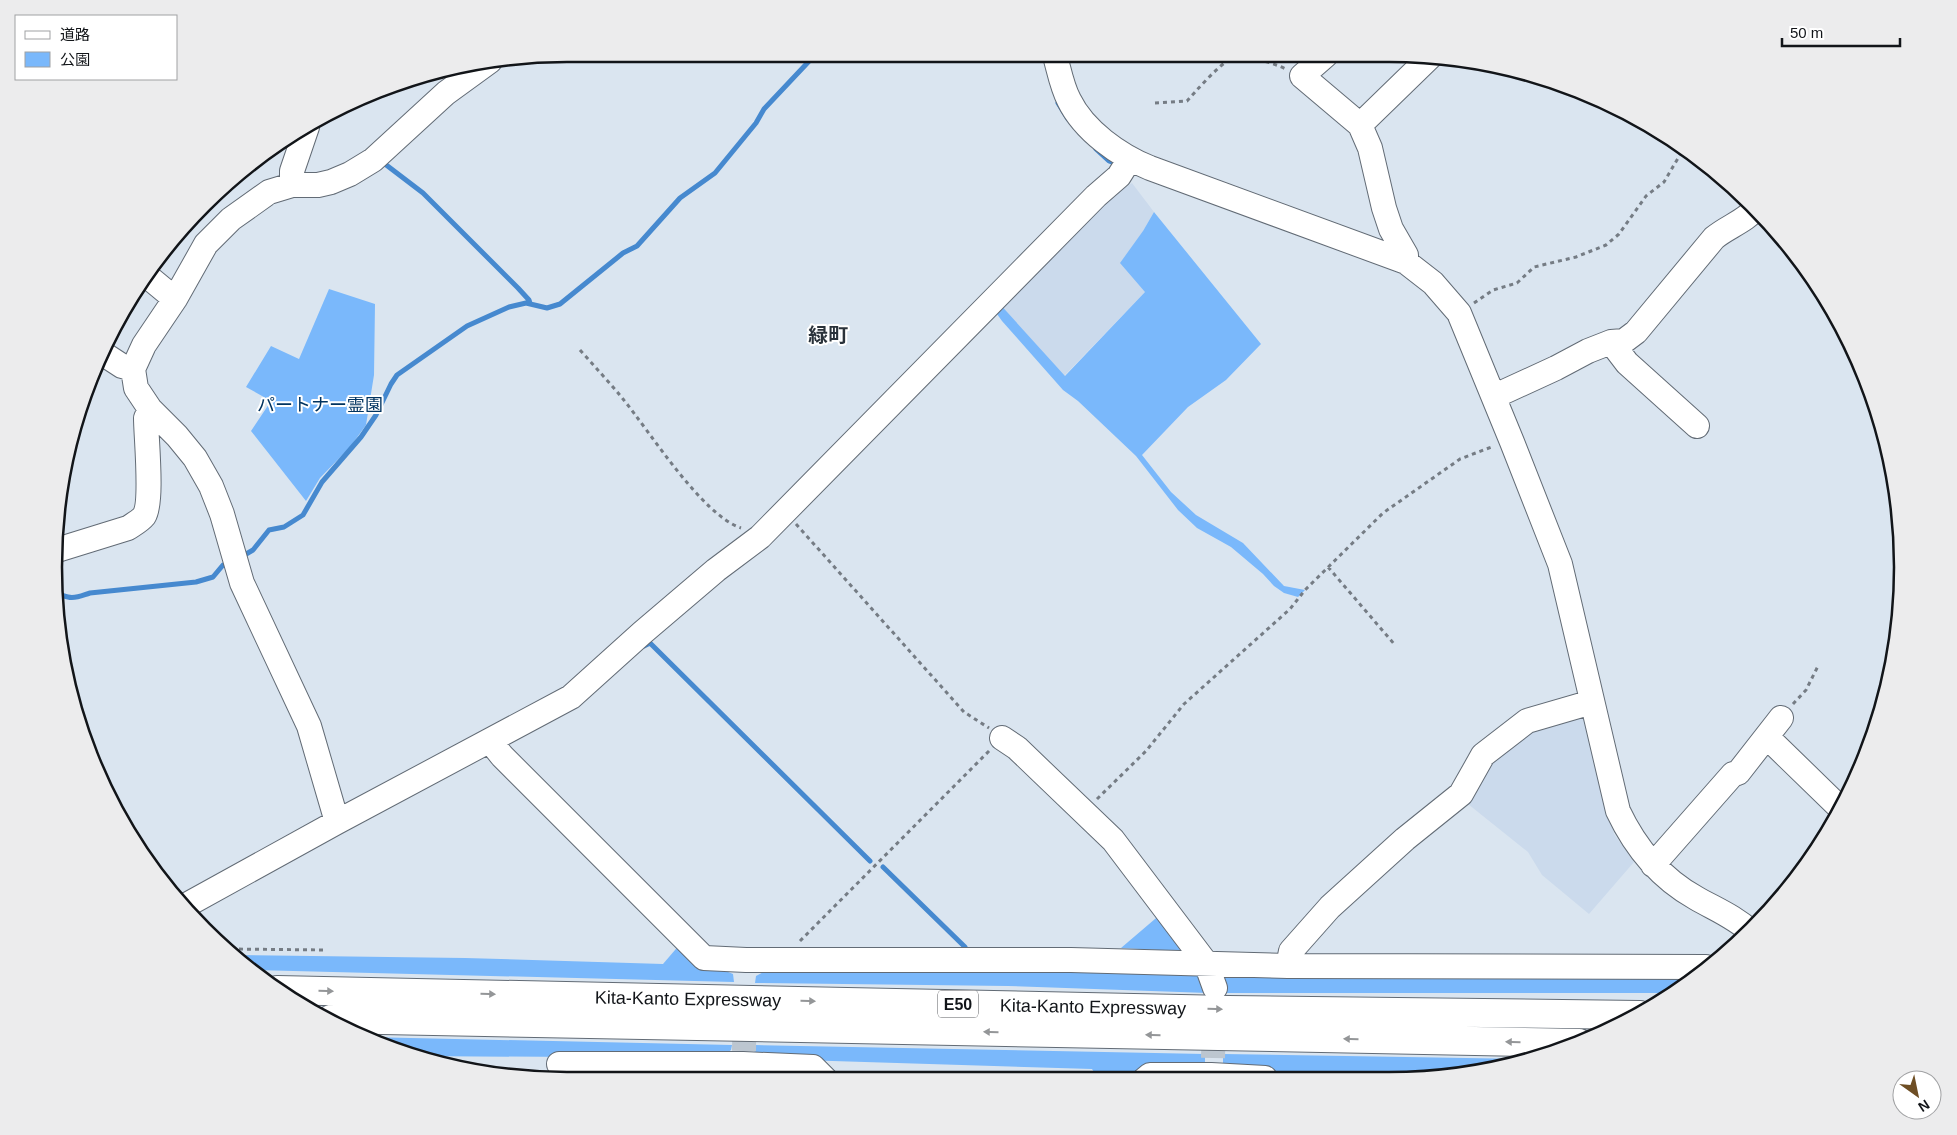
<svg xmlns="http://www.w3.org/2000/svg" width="1957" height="1135" viewBox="0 0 1957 1135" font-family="Arial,'Noto Sans JP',sans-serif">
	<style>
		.built { fill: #cbdaec }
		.green { fill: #7ab8fb }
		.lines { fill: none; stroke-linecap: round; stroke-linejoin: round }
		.stream { stroke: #4689cf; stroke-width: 5 }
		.minor-tunnel { stroke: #bcc6d0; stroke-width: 24; stroke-dasharray: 24 12; stroke-linecap: butt }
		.minor-casing { stroke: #626b75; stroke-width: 26 }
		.highway-casing { stroke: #626b75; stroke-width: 30 }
		.path { stroke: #757c84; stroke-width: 3; stroke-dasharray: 4 4; stroke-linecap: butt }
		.minor { stroke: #fff; stroke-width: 24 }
		.highway { stroke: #fff; stroke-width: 28 }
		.oneway { fill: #949698 }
		.labels { text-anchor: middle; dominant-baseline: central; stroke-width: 4; stroke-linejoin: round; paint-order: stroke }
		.shield { fill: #fff; stroke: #595b5e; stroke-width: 1 }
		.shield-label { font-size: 16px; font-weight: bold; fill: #121519 }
		.park-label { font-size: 18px; fill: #003360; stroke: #fff }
		.street-label { font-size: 18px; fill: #121519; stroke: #fff }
		.quarter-label { font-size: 20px; font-weight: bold; fill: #2a323a; stroke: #fff }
		.rim { fill: none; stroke: #121519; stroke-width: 2.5 }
	</style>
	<rect width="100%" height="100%" fill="#dae5f0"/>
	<path class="built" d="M1132,183L1154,212L1143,231L1145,292L1064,376L998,302L1106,200Z
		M1582,708L1614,834L1634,862L1589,914L1542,875L1528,852L1463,800L1480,766L1526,726Z"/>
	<path class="green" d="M1154,212L1261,344L1226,380L1188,407L1142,455L1171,492L1196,515L1243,543L1284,586L1305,590L1298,597L1284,593L1274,586L1263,574L1231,547L1197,528L1178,510L1136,456L1078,401L1063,390L1002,321L992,307L998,302L1065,376L1145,292L1120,263L1143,231Z
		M329,289L375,304L374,375L366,425L350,447L320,478L306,501L251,431L271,401L246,387L271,346L299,359Z
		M1162,913L1181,949L1177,951L1121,948Z
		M681,943L716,967L733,974L734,982L254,970L237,955L465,958L663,964Z
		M767,970L990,971L1198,975L1208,993L1008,986L755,983L756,976Z
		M1230,975L1691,978L1672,993H1221L1225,978Z
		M367,1037L732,1045L731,1050L721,1058L413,1056L402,1054Z
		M754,1045L1205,1054V1062L1198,1069L1136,1080H1099L1092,1069L768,1059L754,1051Z
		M1223,1054L1530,1059L1438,1077L1434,1074L1234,1070L1223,1064Z"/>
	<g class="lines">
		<path class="stream" d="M1058,103L1068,119
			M1096,149L1109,161L1120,165
			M381,161L423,193L518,288L529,300L530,303
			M241,557L253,550L269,530L284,527L303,515L322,482L361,437L376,415L391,384L397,375L467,326L509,307L526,303L547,308L560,304L623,253L637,246L680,198L715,173L756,123L764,109L813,57
			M55,594C61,594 63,596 68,597C76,599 83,595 90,593L196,582L213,577L223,565L231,562
			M644,646L650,643L870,861
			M883,867L965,947"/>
		<path class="minor-tunnel" d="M744,1051L745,979
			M1213,1058L1214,1018"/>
		<defs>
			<path id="minor" d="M1326,55L1302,76L1360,125
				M1055,56C1059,70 1062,87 1069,100C1084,131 1120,156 1150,168L1406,262L1433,283L1459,313L1512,442L1560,564L1618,811C1635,847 1660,878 1696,898C1715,909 1735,917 1751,932
				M292,185V171L307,127
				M1406,262V255L1391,229L1384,208L1370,148L1360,125L1431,56
				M146,275L175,299
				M1611,342L1627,363L1697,426
				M102,353L122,366L133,369
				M1495,396L1556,368L1588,351L1611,342L1624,341L1636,332L1714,238C1727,227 1746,221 1756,208
				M57,550L128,528C134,524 140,521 144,516C153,502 146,437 146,418L150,409
				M1767,737L1840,808
				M1002,738L1017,748L1113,840L1206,963L1215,988
				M490,741L502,756L704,958L746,960H1071L1288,966L1706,967
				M337,822L309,726L242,583L222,514L211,486L195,458L177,436L150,409L136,388L133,369L144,345L175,299L206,244L231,219L269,192L292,185H318L331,182L350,174L373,160L446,93L490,61
				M1653,865L1733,774L1738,773L1781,718
				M183,907L337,822L571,697L642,633L716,570L760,537L1096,196L1119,176L1129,160
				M1288,966L1291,951L1330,907L1405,839L1461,794L1483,755L1527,721L1592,702
				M559,1064H743L813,1067L826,1080
				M1144,1080L1150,1075H1211L1265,1078"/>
			<path id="highway" d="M277,990L1228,1010L1640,1015
				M331,1019L1579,1043"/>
		</defs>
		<use href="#minor" class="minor-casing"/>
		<use href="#highway" class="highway-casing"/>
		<path class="path" d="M1155,103L1187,101C1194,93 1220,64 1229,60C1245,54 1271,62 1286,69
			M1474,303L1493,290L1517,283L1534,267L1576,257L1606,245L1619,234L1646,196L1664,182L1684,148
			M580,350C595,367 610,383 623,399C650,432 702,515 741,528
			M796,524L964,712L989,728
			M1328,567L1395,645
			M1793,704L1806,690L1818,666
			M1097,799L1146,751L1184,704L1290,609L1305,590L1383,513L1460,459L1494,446
			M800,941L990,750
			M231,949L327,950
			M1282,1078L1362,1079"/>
		<use href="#minor" class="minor"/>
		<use href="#highway" class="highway"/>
	</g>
	<defs><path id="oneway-solid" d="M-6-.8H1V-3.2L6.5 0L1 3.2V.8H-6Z" transform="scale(1.25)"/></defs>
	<g class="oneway">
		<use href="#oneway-solid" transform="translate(326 991) rotate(1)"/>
		<use href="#oneway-solid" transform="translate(488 994) rotate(1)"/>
		<use href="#oneway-solid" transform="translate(808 1001) rotate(1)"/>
		<use href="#oneway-solid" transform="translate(1215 1009) rotate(1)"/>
		<use href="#oneway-solid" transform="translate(991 1032) rotate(-179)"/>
		<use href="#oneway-solid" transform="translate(1153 1035) rotate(-179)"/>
		<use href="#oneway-solid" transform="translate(1351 1039) rotate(-179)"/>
		<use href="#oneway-solid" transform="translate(1513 1042) rotate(-179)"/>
	</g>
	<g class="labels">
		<rect class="shield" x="938" y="990.5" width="40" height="27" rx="4"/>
		<g class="shield-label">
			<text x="958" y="1004">E50</text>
		</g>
		<g class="park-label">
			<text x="320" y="405">パートナー霊園</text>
		</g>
		<g class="street-label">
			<text transform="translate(688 999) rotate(1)">Kita-Kanto Expressway</text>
			<text transform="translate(1093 1007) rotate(1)">Kita-Kanto Expressway</text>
		</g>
		<g class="quarter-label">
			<text x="828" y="335">緑町</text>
		</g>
	</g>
	<path d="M0 0H1957V1135H0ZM567 62H1389A505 505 0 0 1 1894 567V567A505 505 0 0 1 1389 1072H567A505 505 0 0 1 62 567V567A505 505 0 0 1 567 62Z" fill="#ececed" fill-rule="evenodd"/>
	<path class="rim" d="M567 62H1389A505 505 0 0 1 1894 567V567A505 505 0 0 1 1389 1072H567A505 505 0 0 1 62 567V567A505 505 0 0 1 567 62Z"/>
	<rect x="15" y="15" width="162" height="65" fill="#ffffff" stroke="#a0a1a3"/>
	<rect x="25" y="31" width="25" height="8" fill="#ffffff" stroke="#a0a1a3"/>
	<text x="60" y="40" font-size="15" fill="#121519">道路</text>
	<rect x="25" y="52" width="25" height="15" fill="#7ab8fb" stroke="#a0a1a3"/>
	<text x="60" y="65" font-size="15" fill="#121519">公園</text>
	<g transform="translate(1917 1095) rotate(147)"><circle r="24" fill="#ffffff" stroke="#a0a1a3"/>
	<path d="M0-4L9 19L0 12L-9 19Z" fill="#6e4e24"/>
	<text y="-8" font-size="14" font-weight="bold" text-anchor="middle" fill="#121519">N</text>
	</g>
	<path d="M1782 38v8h118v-8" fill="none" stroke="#121519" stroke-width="2.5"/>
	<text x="1790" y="38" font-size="15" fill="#121519" stroke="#ffffff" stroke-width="4" paint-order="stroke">50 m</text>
</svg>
